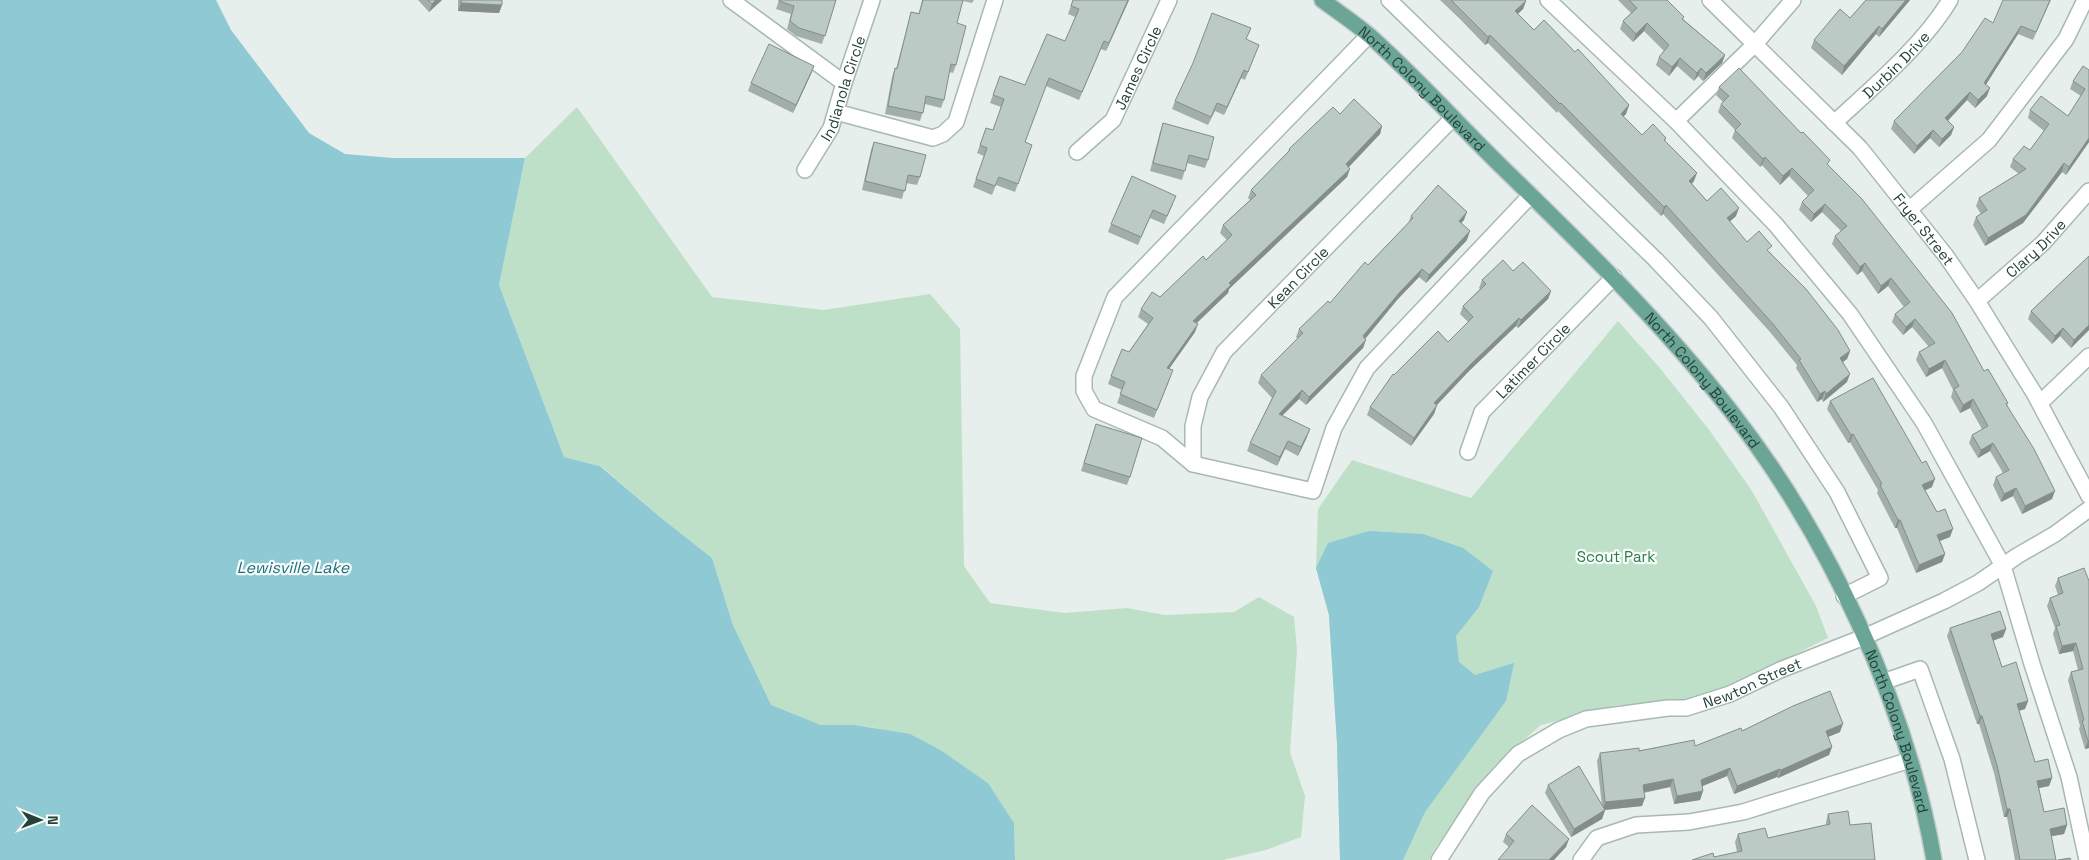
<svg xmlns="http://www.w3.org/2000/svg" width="2089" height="860" viewBox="0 0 2089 860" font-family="'Space Grotesk',sans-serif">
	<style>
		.green { fill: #bfe0c8 }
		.water { fill: #8ec9d4 }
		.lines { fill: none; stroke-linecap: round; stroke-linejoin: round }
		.minor-casing { stroke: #a8b8b2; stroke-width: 18 }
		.major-casing { stroke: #c2cac8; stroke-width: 18 }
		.minor { stroke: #fff; stroke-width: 15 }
		.major { stroke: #6aa596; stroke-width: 15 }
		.wall { fill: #a1aea9 }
		.shaded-wall { fill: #838d89 }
		.building { fill: #bbcac4; stroke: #838d89 }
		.labels { text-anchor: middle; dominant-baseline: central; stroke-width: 4.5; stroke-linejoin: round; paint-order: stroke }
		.street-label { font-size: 15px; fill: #24423a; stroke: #f7fbf9 }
		.park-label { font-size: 15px; fill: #2d7a4b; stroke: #f7fbf9 }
		.water-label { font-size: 16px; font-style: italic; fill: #1c6f80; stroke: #f7fbf9 }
	</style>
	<rect width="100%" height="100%" fill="#e6efeb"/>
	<path class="green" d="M577,107L712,297L823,310L930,294L960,329L964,566L990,603L1065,613L1127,608L1165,615L1234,612L1259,597L1294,617L1297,650L1290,752L1305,796L1301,837L1266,850L1223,860H1015L1014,823L988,783L942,751L876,728L855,725H821L770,705L733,625L712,558L660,517L601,466L564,457L499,285L525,158Z
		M1618,321L1659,367L1710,431L1752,491L1816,606L1828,638L1726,688L1676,703L1618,705L1541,725L1494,766L1434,850L1429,860H1340L1337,744L1329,615L1316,568L1318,509L1352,460L1471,498Z"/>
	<path class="water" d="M0,0H216L231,30L309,133L345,154L393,158H525L499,285L564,457L600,466L660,517L712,558L733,625L771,705L821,725H855L910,734L942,751L988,783L1014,823L1015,860H0Z
		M1369,531L1423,534L1463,548L1493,571L1479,607L1456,636L1459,662L1475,675L1514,663L1506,701L1425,812L1403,860H1340L1337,744L1329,615L1316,568L1328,543Z"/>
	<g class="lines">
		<defs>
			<g id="minor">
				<path d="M731,0L844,83"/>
				<path d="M1389,0L1656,260L1711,318L1781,407L1837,492L1880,578L1844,596"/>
				<path d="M1548,0L1676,121L1776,225L1850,314L1924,423L2003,566L2032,664L2069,777L2087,860"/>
				<path id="s1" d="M1710,0L1860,148L1946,256L1977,301L2034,393L2089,496"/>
				<path d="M1369,35L1115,297L1084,376V391L1094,409L1162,438L1193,464L1313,491L1334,428L1367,368L1531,195"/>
				<path d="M836,112L933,138L943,134L956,122L995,0"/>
				<path d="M1676,121L1755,44L1793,0"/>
				<path id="s2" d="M1834,123C1872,88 1924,44 1950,0"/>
				<path id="s3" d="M1077,152L1113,120L1169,0"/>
				<path id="s4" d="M805,170L831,128L844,83L872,0"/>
				<path d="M1910,209L1989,140L2066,39L2085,0"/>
				<path id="s5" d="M1977,301L2043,243L2089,191"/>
				<path d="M2040,403L2089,356"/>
				<path id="s6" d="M1468,452L1482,412L1614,277"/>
				<path id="s7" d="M1193,464V426L1200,397L1224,352L1453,118"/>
				<path d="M1883,682L1920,669L1952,759L1977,860"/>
				<path id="s8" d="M1439,860L1482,793L1518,754L1559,730L1586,719L1668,708H1686L1730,694L1780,670L1864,637L1944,601L1978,583L2017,556L2055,534L2089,509"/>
				<path d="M1581,860L1597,838L1636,825L1689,822L1743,812L1910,760"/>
			</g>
			<g id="major">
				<path id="s9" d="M1322,0C1338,12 1355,23 1370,36C1417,78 1459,125 1504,169C1583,246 1662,323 1730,410C1828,535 1907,704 1934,860"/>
			</g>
		</defs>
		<use href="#minor" class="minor-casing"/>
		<use href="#major" class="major-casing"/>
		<use href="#minor" class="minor"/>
		<use href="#major" class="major"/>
	</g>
	<path class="wall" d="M418,0H442L429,12Z
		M458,0H502V5L499,13L458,11Z
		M779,0H836L822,44L796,36L787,29L791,14L776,9Z
		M922,0H974L972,3L963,1L957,23L956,65L953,73L949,72L944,100L941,108L925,104L920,121L885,114L892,77L895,68L896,69L909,20L911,12L919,13Z
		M1073,0H1129L1106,51L1101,49L1079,100L1046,86L1025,142L1032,145L1015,192L996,185L992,195L973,187L984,156L977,153L986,128L993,130L1001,107L990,103L1000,76L1025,85L1065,41L1075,17L1068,14Z
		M1440,0H1525L1526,1L1523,9L1518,14L1534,30L1575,52L1629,105L1626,114L1623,117L1642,135L1666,138L1665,142L1694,181L1692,184L1707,201L1736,216L1729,222L1747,242L1770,252L1850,351L1847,359L1843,362L1847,382L1823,402L1822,399L1817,402L1796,368L1797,365L1770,332L1663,214L1661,216L1558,111L1557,113L1488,43L1485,45L1460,19Z
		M1618,0H1667L1683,19L1725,55L1722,63L1703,81L1698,76L1694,81L1677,66L1669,76L1656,65L1659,57L1664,51L1644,31L1633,42L1620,29L1623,21L1631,13Z
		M1866,0H1910L1879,37L1876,34L1842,75L1811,48L1814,40L1850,18Z
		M2051,0L2033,40L2018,34L1986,84L1987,96L1975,108L1967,100L1948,120L1954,127L1951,135L1939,147L1930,138L1914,154L1891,129L1894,121L1993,23Z
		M1246,40L1259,45L1245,80L1241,78L1224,115L1215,111L1208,125L1172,109L1175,101Z
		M814,66L811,74L793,113L748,91L751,83Z
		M2089,70V142L2066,175L2062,172L2023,223L1985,246L1973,225L1976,217L1981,214L1976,206L1979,198L2019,174L2010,167L2013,159L2030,150L2044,131L2028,118L2030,110L2068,116L2081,96L2070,89L2073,81Z
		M1719,87L1828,165L2008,403L2007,405L2052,499L2022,514L2013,496L2001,502L1993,485L1996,477L2003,473L1990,451L1978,458L1969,443L1972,435L1982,429L1970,408L1960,413L1951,397L1953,390L1942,368L1926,377L1916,360L1919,352L1929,347L1912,327L1903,335L1892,322L1895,314L1904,307L1888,286L1878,294L1862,271L1857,275L1832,244L1835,236L1841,231L1822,212L1811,222L1799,210L1802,202L1808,196L1789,176L1780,185L1762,165L1760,167L1732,138L1735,130L1718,112L1721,104L1723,102L1716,95Z
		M1340,114L1382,126L1380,134L1349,167L1347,177L1229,289L1228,293L1197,323L1195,332L1169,369L1170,379L1154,418L1117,403L1122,390L1108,384L1111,376L1129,352L1148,324L1138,317L1141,309L1160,297L1206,260L1227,240L1220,233L1223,225L1250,200L1248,198L1251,190L1288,152L1289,149Z
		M1163,123L1208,160L1205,168L1187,163L1182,180L1150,171L1160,132Z
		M874,142L920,177L917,185L906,183L902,199L862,190L871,150Z
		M1173,204L1164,224L1150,218L1138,245L1108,232L1111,224Z
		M1411,216L1464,220L1461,223L1467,240L1426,283L1419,277L1397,300L1365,339L1363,348L1306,405L1299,399L1282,415L1307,437L1298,456L1285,449L1277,466L1247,451L1250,443L1272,398L1258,383L1261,375L1298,339L1296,337L1299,329L1330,303L1408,224Z
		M2089,256V330L2071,348L2060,336L2052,344L2028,319L2031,311Z
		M1513,271L1551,291L1548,299L1518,328L1516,326L1468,372L1437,405L1434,414L1411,446L1367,415L1370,407L1394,375L1448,342L1468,322L1460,314L1463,306L1480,289L1479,288L1482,280Z
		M1830,401L1932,487L1925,490L1950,537L1940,541L1945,554L1942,562L1916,573L1897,528H1895L1877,493L1878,490L1850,442L1848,443L1827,409Z
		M1096,424L1130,477L1127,485L1081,471Z
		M2058,578L2089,581V748L2085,749L2079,729L2080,726L2068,680L2071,672L2078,670L2073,651L2059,654L2053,634L2055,628L2047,606L2050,598L2058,595L2055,586Z
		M1950,628L2006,629L2003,637L1993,641L2002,667L2028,701L2025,709L2019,711L2035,762L2052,778L2049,786L2039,788L2044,812L2067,825L2064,834L2051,836L2056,860H2015L2007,817H2004L1994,773L1979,724H1977L1947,636Z
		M1742,731L1840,732L1828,737L1832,747L1829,755L1778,778L1777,777L1734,794L1727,776L1702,786L1703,791L1700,800L1674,804L1670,787L1644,793L1642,806L1605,810L1602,819L1571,837L1545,793L1548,785L1602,806L1597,761L1600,753L1695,746Z
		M1828,814L1850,825L1875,860L1714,857L1737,852L1735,842L1738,834L1768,838L1826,825V822Z
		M1506,834L1566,847H1509L1503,842Z"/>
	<path class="shaded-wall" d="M436,0H442L429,12L432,4Z
		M1128,0H1129L1106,51L1109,43Z
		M1906,0H1910L1879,37L1882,29Z
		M1526,1L1523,9L1512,19L1515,11Z
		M461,3L502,5L499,13L458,11Z
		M1647,23L1644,31L1633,42L1636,34Z
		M1879,26L1876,34L1842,75L1844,66Z
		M2021,26L2018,34L1982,91L1984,83Z
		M1490,35L1488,43L1485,45L1488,37Z
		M1725,55L1722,63L1703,81L1706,73Z
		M1680,58L1677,66L1669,76L1672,67Z
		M814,66L811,74L793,113L796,105Z
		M1701,68L1698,76L1694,81L1697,73Z
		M1244,70L1241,78L1224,115L1227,107Z
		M1990,88L1987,96L1975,108L1978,100Z
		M1970,92L1967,100L1943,126L1945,118Z
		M1629,105L1626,114L1618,122L1621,114Z
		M1382,126L1380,134L1343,173L1346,164Z
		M1954,127L1951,135L1939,147L1942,139Z
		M1933,130L1930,138L1914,154L1917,146Z
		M2089,138V142L2066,175L2069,167Z
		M1765,157L1762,165L1760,167L1763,159Z
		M2064,163L2062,172L2023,223L1985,246L1988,238Z
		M1792,168L1789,176L1780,185L1783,176Z
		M1350,169L1347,177L1229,289L1228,293L1190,329L1193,321L1229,283Z
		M1697,173L1694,181L1686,189L1689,181Z
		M1825,204L1822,212L1811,222L1814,214Z
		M1666,205L1663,214L1661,216L1664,207Z
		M1739,208L1736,216L1724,227L1727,218Z
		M1467,212L1464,220L1456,229L1459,221Z
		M1470,231L1467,240L1426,283L1429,275Z
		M1865,263L1862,271L1857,275L1860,267Z
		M1422,269L1419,277L1397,300L1360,345L1363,336L1400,292Z
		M1891,278L1888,286L1878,294L1881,286Z
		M1551,291L1548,299L1518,328L1521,320Z
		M1519,318L1516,326L1468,372L1431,411L1434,403L1471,364Z
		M1915,319L1912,327L1903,335L1906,327Z
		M1198,324L1195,332L1164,376L1167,368Z
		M2089,325V330L2071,348L2074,340Z
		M2063,328L2060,336L2052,344L2055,336Z
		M1366,340L1363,348L1306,405L1309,397Z
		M1850,351L1847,359L1837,366L1840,358Z
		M1945,360L1942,368L1926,377L1929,369Z
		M1850,374L1847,382L1823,402L1826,394Z
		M1302,390L1299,399L1276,422L1279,414Z
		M1825,391L1822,399L1817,402L1820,394Z
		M1973,399L1970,408L1960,413L1963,405Z
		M1437,405L1434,414L1411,446L1414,438Z
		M1310,429L1307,437L1298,456L1301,447Z
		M1853,434L1850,442L1848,443L1851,435Z
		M1288,441L1285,449L1277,466L1280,457Z
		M1993,443L1990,451L1978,458L1981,450Z
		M1935,479L1932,487L1920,493L1922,485Z
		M2016,488L2013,496L2001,502L2004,494Z
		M2055,491L2052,499L2022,514L2025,506Z
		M1898,520H1900L1897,528H1895Z
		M1953,529L1950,537L1934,543L1937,535Z
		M1945,554L1942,562L1916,573L1919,565Z
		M2006,629L2003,637L1988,642L1991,634Z
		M2076,643L2073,651L2059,654L2062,646Z
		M2028,701L2025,709L2014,712L2017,704Z
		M1980,716H1982L1979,724H1977Z
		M1843,724L1840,732L1823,739L1826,731Z
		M2089,740V748L2085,749L2088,741Z
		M1832,747L1829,755L1778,778L1781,770Z
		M1730,768L1727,776L1698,788L1701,780Z
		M1780,769L1777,777L1734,794L1737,786Z
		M2052,778L2049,786L2034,789L2037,781Z
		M1673,779L1670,787L1640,793L1643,785Z
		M1703,791L1700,800L1674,804L1677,796Z
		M1645,798L1642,806L1603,810L1605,802Z
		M2007,809H2010L2007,817H2004Z
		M1605,810L1602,819L1571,837L1574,829Z
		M2067,825L2064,834L2047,837L2050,829Z
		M1569,839L1566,847L1554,860H1549Z"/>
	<path class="building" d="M428,0H436L432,4Z
		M461,0H502V5L461,3Z
		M779,0H836L825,36L799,28L790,21L794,6L779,1Z
		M923,0H963L957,23L966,26L956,65L951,64L944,100L926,96L923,113L888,106L895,68L897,69L911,12L919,14Z
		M1073,0H1128L1109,43L1104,41L1082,92L1049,78L1025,142L1032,145L1018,184L999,177L995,186L976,179L987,148L980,145L986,128L993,130L1004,99L993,95L1000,76L1025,85L1047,34L1065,41L1079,9L1071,6Z
		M1451,0H1525L1526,1L1515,11L1534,30L1544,20L1575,52L1578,49L1629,105L1621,114L1642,135L1653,124L1666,138L1664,140L1697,173L1689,181L1707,201L1721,188L1739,208L1727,218L1747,242L1759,231L1772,246L1767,250L1806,289L1838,330L1850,351L1840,358L1850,374L1826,394L1825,391L1820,394L1799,360L1801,359L1773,324L1666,205L1664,207L1561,103L1560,104L1490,35L1488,37Z
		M1629,0H1667L1684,17L1682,19L1725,55L1706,73L1701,68L1697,73L1680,58L1672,67L1659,57L1669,45L1647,23L1636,34L1623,21L1637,8Z
		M1866,0H1906L1882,29L1879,26L1844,66L1814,40L1840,9L1850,18Z
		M2003,0H2050L2036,32L2021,26L1984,83L1990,88L1978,100L1970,92L1945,118L1954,127L1942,139L1933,130L1917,146L1894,121L1962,52L1985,18L1993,23Z
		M1212,13L1251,28L1246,39L1259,45L1248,72L1244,70L1227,107L1217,103L1211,117L1175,101L1193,63Z
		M769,44L814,66L796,105L751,83Z
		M2083,66L2089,70V138L2069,167L2064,163L2026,215L1988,238L1976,217L1987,210L1979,198L2026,169L2013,159L2024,146L2030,150L2049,124L2030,110L2041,96L2068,116L2085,89L2073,81Z
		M1739,68L1801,133L1803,132L1830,160L1827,164L1862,199L1952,313L1984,371L1988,369L2008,403L2006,404L2034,449L2055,491L2025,506L2016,488L2004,494L1996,477L2009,470L1993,443L1981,450L1972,435L1988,426L1973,399L1963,405L1954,389L1959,386L1945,360L1929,369L1919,352L1935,343L1915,319L1906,327L1895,314L1910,302L1891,278L1881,286L1865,263L1860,267L1835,236L1847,226L1825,204L1814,214L1802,202L1814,190L1792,168L1783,176L1765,157L1763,159L1735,130L1741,124L1721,104L1729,96L1719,87Z
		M1354,99L1382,126L1346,164L1350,169L1229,283L1231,285L1193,321L1198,324L1167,368L1173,370L1157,410L1120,394L1125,382L1111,376L1122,349L1129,352L1153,318L1141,309L1152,292L1160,297L1203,256L1206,260L1232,235L1223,225L1256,195L1251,190L1290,150L1289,149L1333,107L1340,114Z
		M1163,123L1214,137L1208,160L1189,155L1185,171L1153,163Z
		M874,142L926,155L920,177L908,175L905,191L865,181Z
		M1132,176L1176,196L1167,216L1153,210L1141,237L1111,224Z
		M1438,185L1467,212L1459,221L1470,231L1429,275L1422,269L1400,292L1363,336L1366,340L1309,397L1302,390L1279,414L1310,429L1301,447L1288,441L1280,457L1250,443L1276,391L1261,375L1303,333L1299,329L1328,301L1330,303L1365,262L1368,265L1413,218L1411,216Z
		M2089,256V325L2074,340L2063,328L2055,336L2031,311Z
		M1503,260L1513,271L1523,262L1551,291L1521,320L1519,318L1471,364L1434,403L1437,405L1414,438L1370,407L1393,374L1394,375L1438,331L1448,342L1473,317L1463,306L1486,284L1482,280Z
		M1873,378L1922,463L1926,461L1935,479L1922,485L1937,512L1945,509L1953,529L1937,535L1945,554L1919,565L1900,520H1898L1880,485L1882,484L1853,434L1851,435L1830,401Z
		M1096,424L1142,438L1130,477L1084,463Z
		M2084,568L2089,581V740L2088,741L2082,721L2084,720L2071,672L2083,669L2076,643L2062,646L2056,626L2060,625L2050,598L2063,593L2058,578Z
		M2000,611L2006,629L1991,634L2002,667L2016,662L2028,701L2017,704L2035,762L2048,759L2052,778L2037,781L2044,812L2064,808L2067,825L2050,829L2056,860H2020L2010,809H2007L1997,765L1982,716H1980L1950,628Z
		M1830,691L1843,724L1826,731L1832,747L1781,770L1780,769L1737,786L1730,768L1701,780L1703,791L1677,796L1673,779L1643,785L1645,798L1605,802L1600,753L1639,748V751L1694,740L1695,746L1741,728L1742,731L1793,706Z
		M1579,766L1605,810L1574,829L1548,785Z
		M1532,805L1569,839L1549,860H1498L1514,841L1506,834Z
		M1848,811L1850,825L1871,823L1875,860H1692L1713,853L1714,857L1742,851L1738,834L1765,828L1768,838L1830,824L1828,814Z
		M2070,858L2071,860H2058Z"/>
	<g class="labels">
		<g class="street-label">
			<text stroke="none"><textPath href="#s2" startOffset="85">Durbin Drive</textPath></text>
			<text stroke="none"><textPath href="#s3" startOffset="106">James Circle</textPath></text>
			<text stroke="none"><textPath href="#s4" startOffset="91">Indianola Circle</textPath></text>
			<text stroke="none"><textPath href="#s9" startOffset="134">North Colony Boulevard</textPath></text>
			<text stroke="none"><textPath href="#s1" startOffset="314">Fryer Street</textPath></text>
			<text stroke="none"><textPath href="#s5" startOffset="79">Clary Drive</textPath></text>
			<text stroke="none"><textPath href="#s7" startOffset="224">Kean Circle</textPath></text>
			<text stroke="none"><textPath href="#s6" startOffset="115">Latimer Circle</textPath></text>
			<text stroke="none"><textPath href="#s9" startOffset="539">North Colony Boulevard</textPath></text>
			<text stroke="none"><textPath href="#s8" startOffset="381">Newton Street</textPath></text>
			<text stroke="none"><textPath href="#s9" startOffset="944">North Colony Boulevard</textPath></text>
		</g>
		<g class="park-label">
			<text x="1616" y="556">Scout Park</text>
		</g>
		<g class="water-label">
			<text x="293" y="567">Lewisville Lake</text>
		</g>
	</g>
	<g transform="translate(40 820) rotate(91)" stroke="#f7fbf9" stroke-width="4" paint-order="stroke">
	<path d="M0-4L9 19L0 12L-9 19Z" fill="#24423a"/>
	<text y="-8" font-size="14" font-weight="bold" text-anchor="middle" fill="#24423a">N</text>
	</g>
</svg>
